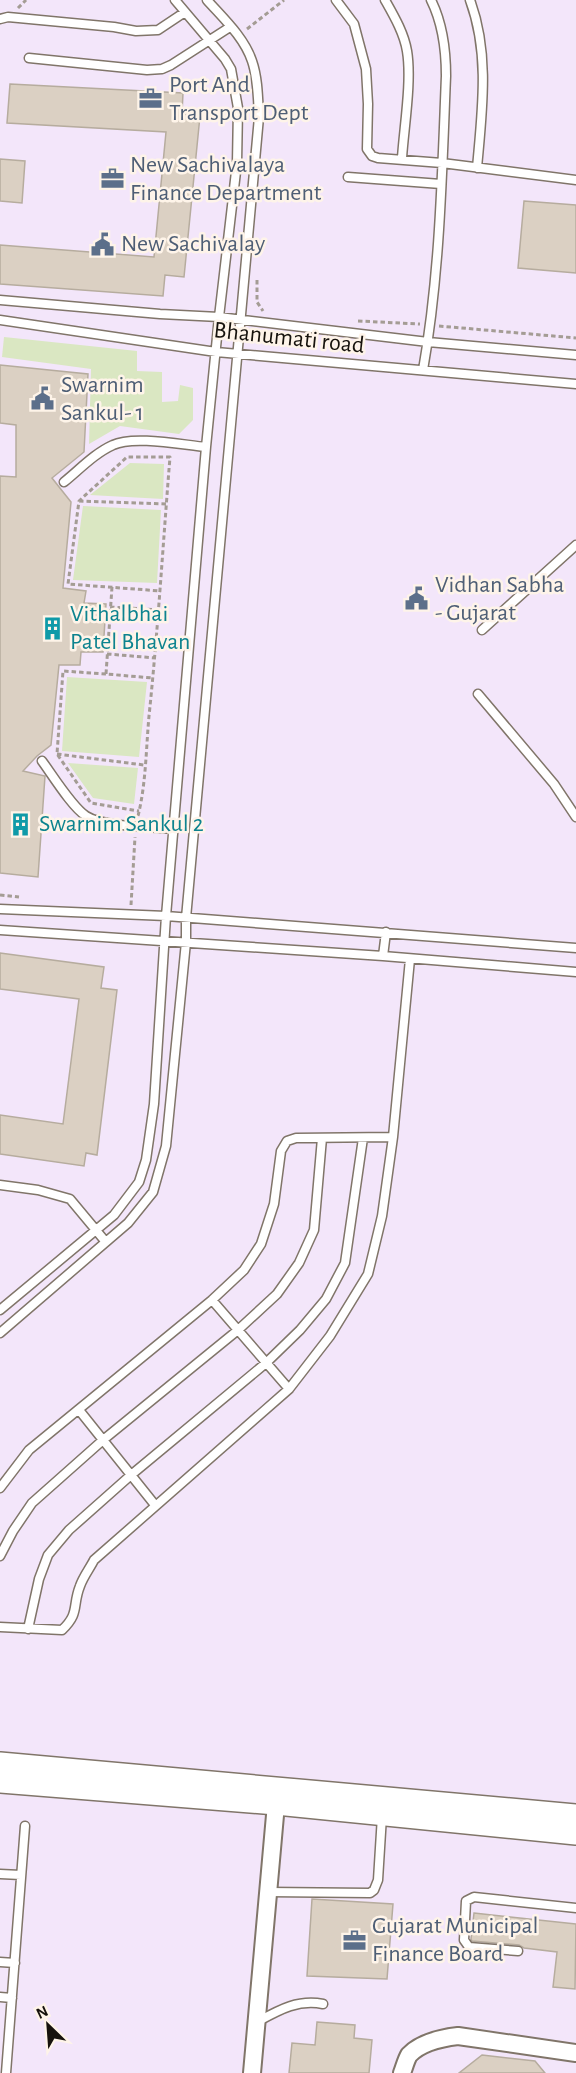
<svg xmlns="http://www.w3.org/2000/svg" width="576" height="2073" viewBox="0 0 576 2073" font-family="'Alegreya Sans',sans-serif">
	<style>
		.commercial { fill: #f3e6fa }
		.green { fill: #dae7c2 }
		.building { fill: #dbd0c3; stroke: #b6ac9e; stroke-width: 1.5 }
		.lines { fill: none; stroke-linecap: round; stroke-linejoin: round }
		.service-casing { stroke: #807569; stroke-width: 11 }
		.minor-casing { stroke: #807569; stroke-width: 20 }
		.tertiary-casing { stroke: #807569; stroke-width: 24 }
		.path { stroke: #a49c94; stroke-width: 3; stroke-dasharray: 4.5 3; stroke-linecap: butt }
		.service { stroke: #fff; stroke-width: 8 }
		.minor { stroke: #fff; stroke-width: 16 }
		.tertiary { stroke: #fff; stroke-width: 21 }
		.labels { text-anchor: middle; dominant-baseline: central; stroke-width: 5; stroke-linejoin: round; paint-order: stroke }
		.service-label { font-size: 24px; fill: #4e5e75; stroke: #fef4e9; text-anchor: start }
		.street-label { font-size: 24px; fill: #16120d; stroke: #fef4e9 }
		.culture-label { font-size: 24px; fill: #0d838f; stroke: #fef4e9; text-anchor: start }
	</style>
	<rect width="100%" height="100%" fill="#fef4e9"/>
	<path class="commercial" d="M0,0H576V2073H0Z"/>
	<path class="green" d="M4,337L137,351V371L162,372V402L178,401L180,385L193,388V420L179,434L120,426L89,444L91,369L2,357Z
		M130,463L164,464L163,499L90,495Z
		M83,506L161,510L157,583L73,580Z
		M67,677L147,682L139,757L62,751Z
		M68,763L138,768L134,804L93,798Z"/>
	<path class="building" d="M10,84L183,93L182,114L200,116L184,277L165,275L163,296L0,284V245L154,257L166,132L7,123Z
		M0,159L25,161L22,203L0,201Z
		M524,201L576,205V273L518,268Z
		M0,365L88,374L84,452L52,478L71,502L63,588L86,591L84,603L106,604L103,652H81L80,665H59L51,745L37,756L23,771L45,776L38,877L0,873V476L16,477V425L0,423Z
		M0,953L104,967L101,988L117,990L97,1155L86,1153L84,1166L0,1154V1115L63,1124L79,999L0,989Z
		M312,1899L393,1904L387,1979L307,1976Z
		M474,1913L576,1924L575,1989L553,1987L557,1952L524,1948L519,1945L472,1941L471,1939Z
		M317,2022L355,2025L354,2038L372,2040L369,2073H289L292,2043L315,2045Z
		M482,2055L535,2061L545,2073H459Z"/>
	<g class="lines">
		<defs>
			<path id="service" d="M336,0L354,24L366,69L368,104L367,149L372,156L378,158L442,163L576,180
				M385,0C394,16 404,33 407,51C412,81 404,127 402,158
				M470,0C490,54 482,111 477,168
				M0,19L8,17L114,27L136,31L158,30L185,12
				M29,58L147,70L162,69L171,65L230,27
				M348,177L441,184
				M0,300L160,314L219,317L428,342L576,355
				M0,320L216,352L576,384
				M423,370C440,274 442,174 446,76C446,49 443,24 431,0
				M64,482C80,469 95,453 113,445C133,435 183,445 206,447
				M482,630L576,545
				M478,694L554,784L576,817
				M42,761C53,776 72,807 86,816C103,827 152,827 174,829
				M0,909L166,916L576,948
				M0,930L383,956L576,972
				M383,956L386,932
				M0,1185L38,1190L70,1199L105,1241
				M212,1300L289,1389
				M0,1310L114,1215L139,1182L146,1160L154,1104L166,916L206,447L219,317L237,163L238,108L231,69L225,59L175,0
				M0,1333L128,1223L153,1192L166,1146L186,942V918L259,117C258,99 258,78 252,61C244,37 223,18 207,0
				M79,1410L155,1505
				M0,1488L29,1450L212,1300L244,1270L261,1244L274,1204L281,1151L287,1141L296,1138L393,1137
				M0,1556L13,1531L32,1503L103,1440L238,1330L277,1294L299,1263L314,1230L322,1138
				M0,1627L62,1630C80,1613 72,1606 80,1586C83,1577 90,1568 94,1560L289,1389L330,1336L368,1274L382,1216L393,1137L410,959
				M28,1629L39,1579L48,1555L69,1530L131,1475L266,1363L300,1330L326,1299L345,1263L363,1138
				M0,1874L21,1875
				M268,1892L370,1893L374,1890L378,1880L382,1816
				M518,1951L469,1947L464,1940L466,1901L474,1897L576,1908
				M0,1962L15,1963
				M0,1997L12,1998
				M257,2022C279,2010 298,1999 323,2004
				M6,2073L25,1826"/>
			<path id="minor" d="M252,2073L276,1804L273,1793
				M402,2073C404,2068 406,2060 409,2055C421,2042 441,2038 458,2036L576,2053"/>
			<path id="tertiary" d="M0,1763L576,1815
				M0,1782L276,1804L576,1834"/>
		</defs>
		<use href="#service" class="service-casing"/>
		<use href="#minor" class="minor-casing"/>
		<use href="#tertiary" class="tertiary-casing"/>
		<path class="path" d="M18,8L26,0
			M247,29L284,0
			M257,280V302L263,311
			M358,321L420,324
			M439,326L576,338
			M79,501L166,504
			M112,587L106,674L153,678
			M110,607L160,610
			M107,654L156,658
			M106,674L63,671L57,754L91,803L139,811
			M57,754L144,765
			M138,816C146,784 146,749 149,716C158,630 163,543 170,457H127L79,501L68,584L161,591
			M0,895L19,897
			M131,905L135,837"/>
		<use href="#service" class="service"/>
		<use href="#minor" class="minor"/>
		<use href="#tertiary" class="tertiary"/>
	</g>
	<defs>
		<symbol id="office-bare" viewBox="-9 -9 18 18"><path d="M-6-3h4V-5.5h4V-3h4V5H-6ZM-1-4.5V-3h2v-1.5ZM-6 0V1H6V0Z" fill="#5c6f8a" stroke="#fef4e9" stroke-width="2.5" paint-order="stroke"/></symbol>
		<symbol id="civic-bare" viewBox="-9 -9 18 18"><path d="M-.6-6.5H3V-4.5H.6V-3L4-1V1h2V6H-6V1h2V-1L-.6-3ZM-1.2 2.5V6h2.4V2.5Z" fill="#5c6f8a" stroke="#fef4e9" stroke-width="2.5" paint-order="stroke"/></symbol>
		<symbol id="building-bare" viewBox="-9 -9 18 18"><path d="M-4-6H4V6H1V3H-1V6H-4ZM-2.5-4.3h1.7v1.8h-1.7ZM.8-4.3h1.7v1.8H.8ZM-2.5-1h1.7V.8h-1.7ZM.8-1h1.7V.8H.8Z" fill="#0f9aa8" stroke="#fef4e9" stroke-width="2.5" paint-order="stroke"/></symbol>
	</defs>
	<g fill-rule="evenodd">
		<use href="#office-bare" x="134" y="82" width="33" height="33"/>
		<use href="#office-bare" x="96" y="162" width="33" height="33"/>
		<use href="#civic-bare" x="86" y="228" width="33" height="33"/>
		<use href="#civic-bare" x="26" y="382" width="33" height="33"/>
		<use href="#civic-bare" x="400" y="582" width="33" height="33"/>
		<use href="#building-bare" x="36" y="612" width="33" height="33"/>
		<use href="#building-bare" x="4" y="808" width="33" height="33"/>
		<use href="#office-bare" x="338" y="1924" width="33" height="33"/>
	</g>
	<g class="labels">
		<g class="service-label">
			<text x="169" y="85">Port And<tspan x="169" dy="28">Transport Dept</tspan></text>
			<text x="130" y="165">New Sachivalaya<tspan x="130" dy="28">Finance Department</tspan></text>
			<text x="121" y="244">New Sachivalay</text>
			<text x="61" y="385">Swarnim<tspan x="61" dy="28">Sankul- 1</tspan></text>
			<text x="435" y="585">Vidhan Sabha<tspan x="435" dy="28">- Gujarat</tspan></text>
			<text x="372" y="1926">Gujarat Municipal<tspan x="372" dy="28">Finance Board</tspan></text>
		</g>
		<g class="street-label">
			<text transform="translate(289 338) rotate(6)">Bhanumati road</text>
		</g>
		<g class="culture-label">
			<text x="70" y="614">Vithalbhai<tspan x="70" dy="28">Patel Bhavan</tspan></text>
			<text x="39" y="824">Swarnim Sankul 2</text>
		</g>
	</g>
	<g transform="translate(48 2025) rotate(335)" stroke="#fef4e9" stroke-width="4.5" paint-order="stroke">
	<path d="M0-4.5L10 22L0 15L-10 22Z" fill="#16120d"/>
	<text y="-9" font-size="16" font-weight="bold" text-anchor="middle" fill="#16120d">N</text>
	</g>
</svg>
